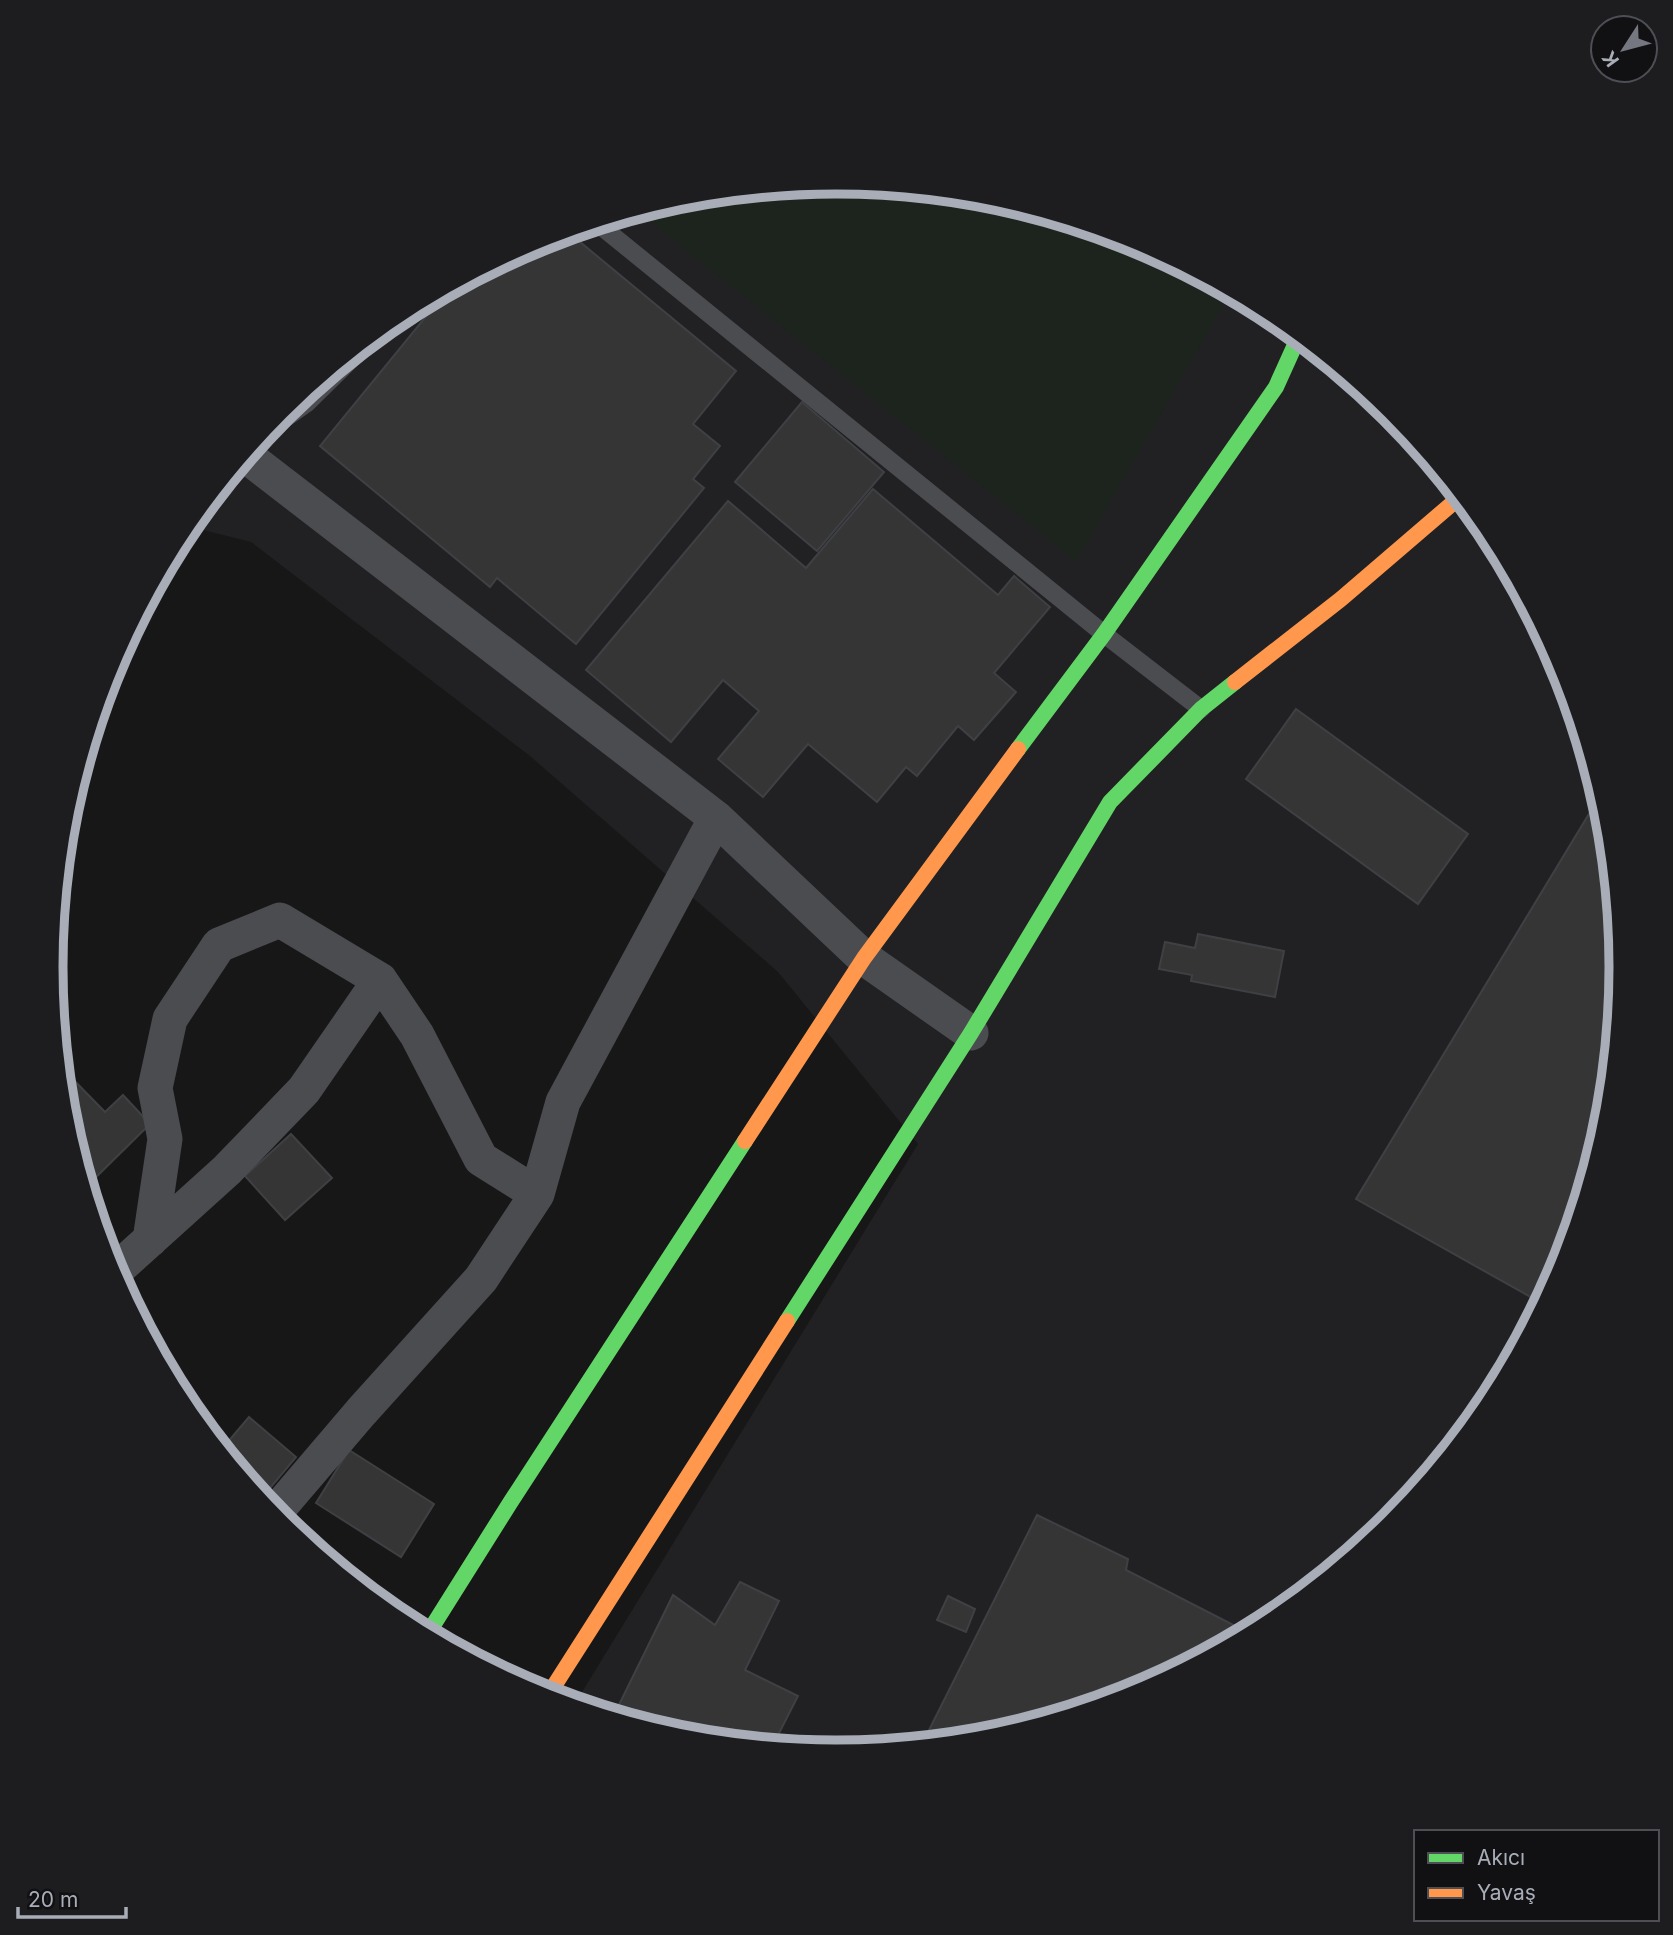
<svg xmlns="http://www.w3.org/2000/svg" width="1673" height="1935" viewBox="0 0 1673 1935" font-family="Inter,sans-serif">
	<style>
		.built { fill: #212123 }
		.green { fill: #1d241e }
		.building { fill: #353536; stroke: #3f4043; stroke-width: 2 }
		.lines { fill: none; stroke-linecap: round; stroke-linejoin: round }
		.lane { stroke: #4b4c50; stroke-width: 18 }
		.street { stroke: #4b4c50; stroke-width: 35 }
		.fast { stroke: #63d668; stroke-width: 16 }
		.slow { stroke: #ff974d; stroke-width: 16 }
		.rim { fill: none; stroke: #a8adb8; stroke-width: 9 }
	</style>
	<rect width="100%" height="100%" fill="#171717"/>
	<path class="built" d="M837,182L990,197L1138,242L1273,314L1392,412L1490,531L1563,667L1607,815L1622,968L1607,1121L1562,1269L1490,1404L1392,1523L1273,1621L1137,1694L989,1738L836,1753L683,1738L574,1705L918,1144L778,972L530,756L251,542L187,526L281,412L400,314L536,241L684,197Z"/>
	<path class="green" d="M837,182L990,197L1138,242L1231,292L1076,561L637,211L684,197Z"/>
	<path class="building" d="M568,232L736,371L693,424L720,446L693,479L704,488L576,644L497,578L490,587L320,446L450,287L536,241Z
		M802,402L884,472L817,551L735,482Z
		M873,489L998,595L1014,576L1050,607L994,673L1016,692L974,740L958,726L917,776L906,767L877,802L808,744L763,797L718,759L759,711L723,680L671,742L586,670L728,501L806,568Z
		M1296,709L1468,834L1418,904L1246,779Z
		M1601,794L1607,815L1622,968L1607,1121L1562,1269L1543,1304L1356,1199Z
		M1198,934L1284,951L1275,997L1191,981L1192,975L1159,969L1165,942L1195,948Z
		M61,1067L105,1112L123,1095L150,1124L86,1187L66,1120Z
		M291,1134L332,1178L285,1220L245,1176Z
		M249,1417L296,1457L261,1499L221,1450Z
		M349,1450L434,1504L401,1557L316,1503Z
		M1037,1515L1128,1559L1126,1570L1249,1633L1137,1694L989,1738L949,1742L928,1732Z
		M740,1582L779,1601L745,1670L798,1696L772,1747L683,1738L613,1717L673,1595L715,1625Z
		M948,1596L975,1609L966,1632L937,1620Z"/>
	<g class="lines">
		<path class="lane" d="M597,223L1104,634L1201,709
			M264,433L307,403L383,328"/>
		<path class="street" d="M245,455L716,818L864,958L971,1033
			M150,1240L165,1139L155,1088L170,1019L219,945L280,920L380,980
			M113,1273L227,1170L304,1090L380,980L417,1035L481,1159L537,1194
			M274,1514L361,1412L481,1279L537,1194L563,1102L716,818"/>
		<path class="fast" d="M1018,749L1104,634L1276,387L1299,336
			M787,1321L971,1033L1110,802L1201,709L1235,682
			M427,1635L510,1503L745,1141"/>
		<path class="slow" d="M1235,682L1341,599L1461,496
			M745,1141L864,958L1018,749
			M547,1697L787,1321"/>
	</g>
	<path d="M0 0H1673V1935H0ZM63 967a773 773 0 1 1 1546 0a773 773 0 1 1-1546 0Z" fill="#1d1d20" fill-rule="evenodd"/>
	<path class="rim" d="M63 967a773 773 0 1 1 1546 0a773 773 0 1 1-1546 0Z"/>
	<rect x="1414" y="1830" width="245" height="91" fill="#111113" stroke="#4d4f55" stroke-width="2"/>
	<rect x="1428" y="1853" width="35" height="10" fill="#63d668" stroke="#4d4f55" stroke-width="2"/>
	<text x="1477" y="1865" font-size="21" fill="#a8adb8">Akıcı</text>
	<rect x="1428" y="1888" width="35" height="10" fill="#ff974d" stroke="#4d4f55" stroke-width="2"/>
	<text x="1477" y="1900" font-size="21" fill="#a8adb8">Yavaş</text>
	<g transform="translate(1624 49) rotate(234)"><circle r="33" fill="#111113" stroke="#4d4f55" stroke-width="2"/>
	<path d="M0-5L12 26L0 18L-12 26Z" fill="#757880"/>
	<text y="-10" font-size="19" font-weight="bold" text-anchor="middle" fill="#a8adb8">K</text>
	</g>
	<path d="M18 1907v10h108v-10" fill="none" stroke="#a8adb8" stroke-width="3.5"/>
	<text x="28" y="1907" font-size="21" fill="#a8adb8" stroke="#111113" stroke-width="5" paint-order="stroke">20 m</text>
</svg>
